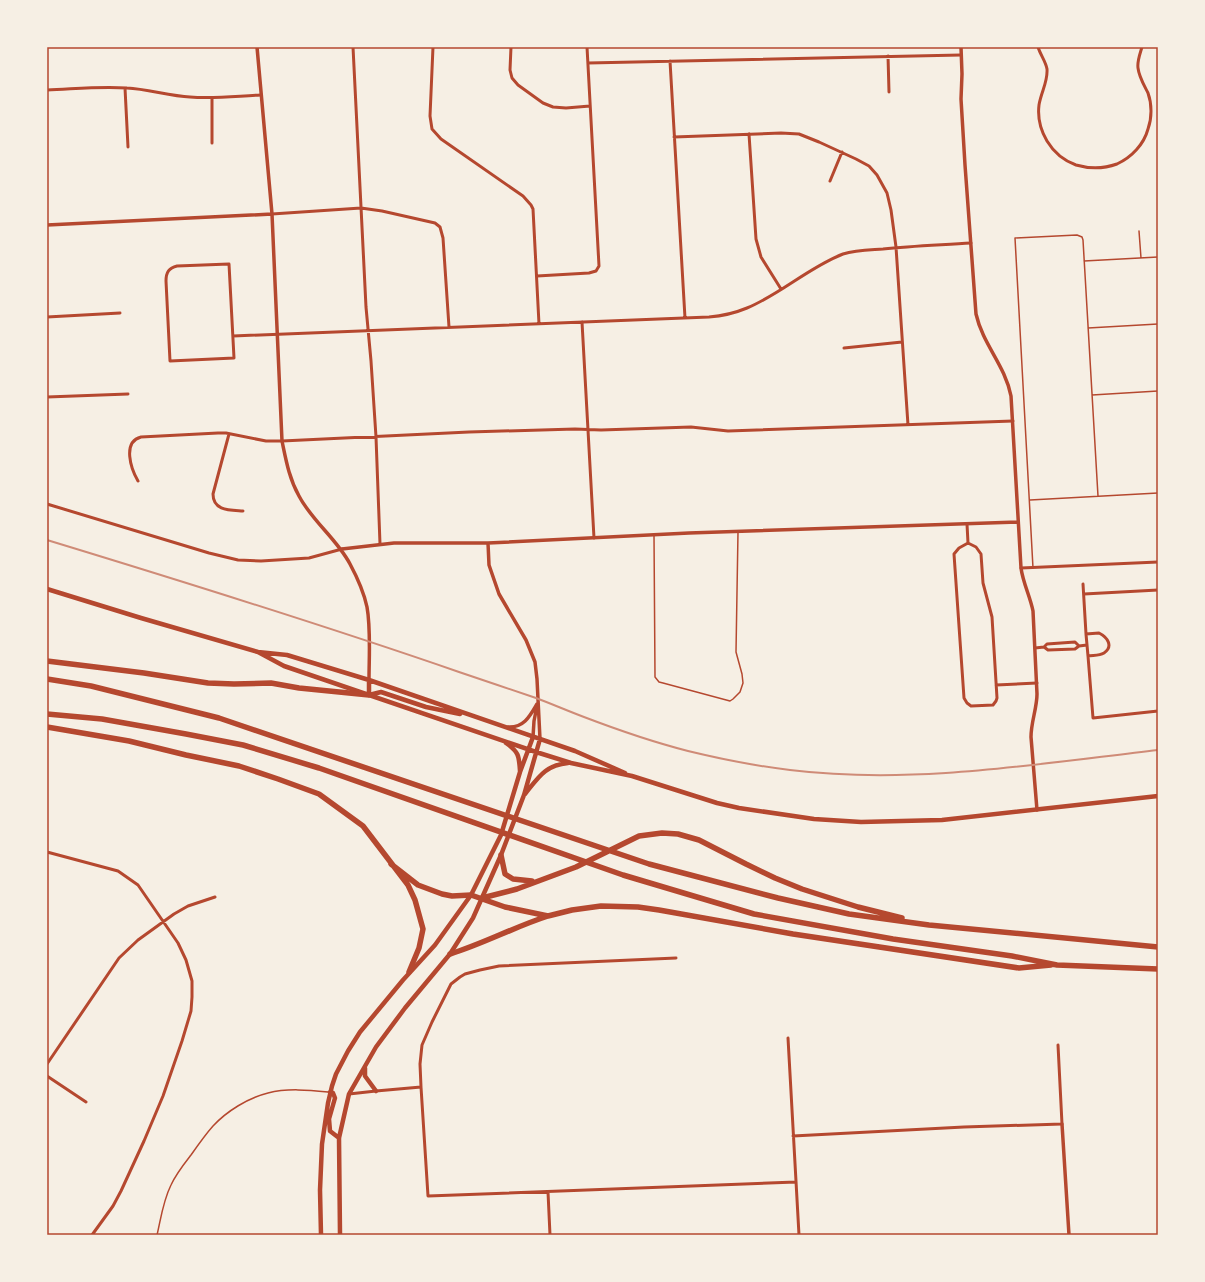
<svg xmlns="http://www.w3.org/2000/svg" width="1205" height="1282" viewBox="0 0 1205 1282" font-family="'PT Serif',serif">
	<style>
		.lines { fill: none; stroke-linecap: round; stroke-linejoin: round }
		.service { stroke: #b5482f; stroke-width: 1.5 }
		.minor { stroke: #b5482f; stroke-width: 3 }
		.tertiary { stroke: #b5482f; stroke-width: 3.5 }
		.primary { stroke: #b5482f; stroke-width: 4.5 }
		.motorway { stroke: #b5482f; stroke-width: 5.5 }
		.rail { stroke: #cf8b77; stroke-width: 2 }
		.neatline { fill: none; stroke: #b5482f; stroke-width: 1.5 }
	</style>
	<rect width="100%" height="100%" fill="#f6efe4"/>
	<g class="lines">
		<path class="service" d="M1139,231L1141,258
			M1084,261L1158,257
			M1088,328L1158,324
			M1092,395L1158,391
			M1030,500L1158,493
			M654,535L655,677L659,682L663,683L730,701L733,699L740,692L743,683L742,674L736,652L738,532
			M1033,568L1015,238L1077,235L1082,237L1083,240L1098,496
			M157,1235C161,1218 163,1201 171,1185C176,1174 184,1164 191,1155C198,1145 205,1135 213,1126C227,1111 248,1098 268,1093C287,1088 309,1090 328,1092"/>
		<path class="minor" d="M353,47L366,307L371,361L376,437L380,544
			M433,47L430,116L432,129L441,139L523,196L531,205L533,209L539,324
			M511,47L510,70L512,78L518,85L543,103L553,107L566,108L590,106
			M1038,47C1040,54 1046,62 1047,69C1048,82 1041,92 1039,105C1036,130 1051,156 1076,165C1090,169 1103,169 1117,164C1132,157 1144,144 1148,129C1152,118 1152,104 1148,93C1144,85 1139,77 1138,68C1137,61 1140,54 1142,47
			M888,56L889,92
			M670,61L685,318
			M588,63L961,55
			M125,88L128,147
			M47,90C74,89 100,86 127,88C148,89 169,96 190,97C214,99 237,96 261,95
			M749,134L756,239L761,257L781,289
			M674,137L781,133L799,134L819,142L856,159L869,166L877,175L887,193L891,210L896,247L908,425
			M212,143V98
			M830,181L842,152
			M272,214L361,208L382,211L435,223L440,227L443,238L449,327
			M229,264L234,358L170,361L166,281C166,272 169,268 177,266Z
			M537,276L589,273L596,271L599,266L587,47
			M47,317L120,313
			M582,322L594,538
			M233,336L709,317C722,316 735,313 747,308C781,294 809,267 843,254C856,250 870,250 883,249C912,246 942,245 971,243
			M844,348L902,342
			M47,397L128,394
			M229,434L213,494C213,511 230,510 243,511
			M138,481C131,469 122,442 141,437L218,433H226L266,441H282L469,432L575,429L601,430L691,427L728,431L1013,421
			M47,504L209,553L238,560L261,561L309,558L342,549
			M967,524L968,543L959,548L954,554L964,698L967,703L971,706L993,705L996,701L997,698L992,617L983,583L981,554L976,547L968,543
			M1021,568L1158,562
			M1083,584L1086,634
			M1084,594L1158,590
			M1099,633C1107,637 1114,646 1104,653C1099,656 1093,655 1088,656L1086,634Z
			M1044,647L1048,650L1075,649L1079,646L1087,645
			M1035,648L1044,647L1047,644L1075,642L1079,646
			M1088,656L1093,718L1158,711
			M996,685L1037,683
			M47,852L118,871L138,885L178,943L186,960L192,981V997L191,1011L182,1041L163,1096L144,1141L121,1191L113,1206L92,1235
			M676,958L499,966L480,970L465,974L460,977L451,984L432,1022L422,1045L420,1064L421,1087L428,1196L796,1182
			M788,1038L799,1235
			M47,1064L119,958L138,940L174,914L188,906L215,897
			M47,1076L86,1102
			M349,1094L376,1091L421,1087
			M793,1136L964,1127L1062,1124L1058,1045
			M548,1192L550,1235"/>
		<path class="tertiary" d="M257,47L272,214L282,441C286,460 289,478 299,496C312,521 337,539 350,564C357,577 364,593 367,607C371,629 369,658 369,680
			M961,47L962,74L961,99L965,165L976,314C983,345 1005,365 1011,396L1021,568C1023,583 1030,596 1033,611L1037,694C1037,708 1031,722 1031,737L1037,810
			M47,225L272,214
			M488,543L489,565L499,594L526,640L535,662L537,679L540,739
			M342,549L394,543H488L689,533L1018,522
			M508,727C524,728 530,716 537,704
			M533,737L534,721L537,706
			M1062,1124L1069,1235"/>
		<path class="primary" d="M47,589L141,618L258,652L287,655L369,680L575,751L625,773
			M258,652L284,666L536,752L571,763L632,776L717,803L739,808L814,819L861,822L942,820L1158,796
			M369,695L381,692L426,707L460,714
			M369,695V680
			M506,743C519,752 519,756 520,771
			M525,794C538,778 545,765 568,763
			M365,1068V1076L376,1091
			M330,1092L333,1093L335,1098L329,1119L330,1131L339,1138
			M321,1235L320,1190L322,1144L328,1103L332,1086L336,1074L348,1051L360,1032L403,980L435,945L471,895L501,835L520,772L533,737
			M340,1235L339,1138L349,1094L376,1047L405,1008L450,954L473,918L501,855L524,795L540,739"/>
		<path class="motorway" d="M47,661L144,673L208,683L234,684L271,683L299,688L369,695
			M47,679L91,686L219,718L649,864L778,898L849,914L929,925L1158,947
			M47,714L102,719L186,734L243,745L319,768L623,875L754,914L893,939L1012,956L1057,965L1158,969
			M47,727L129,741L186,755L239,766L278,779L319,794L363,826L408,885L415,900L423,929L419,948L409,972
			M501,855L505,874L513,879L532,881
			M391,864L418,885L442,894L452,896L471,895L505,907L548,916L572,910L601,906L638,907L659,910L793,934L1019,968L1051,965
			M482,898L517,889L576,867L639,836L662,833L678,834L699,840L746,864L775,878L802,889L858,907L902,918
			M450,954C483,944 514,927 548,916"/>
		<path class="rail" d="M47,540C185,582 323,625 459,672C485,681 510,689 536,698C552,704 568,711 584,717C618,730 653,742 688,751C721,759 756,766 790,770C912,785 1037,764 1158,750"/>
	</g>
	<rect width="1205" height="1282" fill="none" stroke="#f6efe4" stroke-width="96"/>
	<rect x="48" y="48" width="1109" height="1186" class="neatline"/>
</svg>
